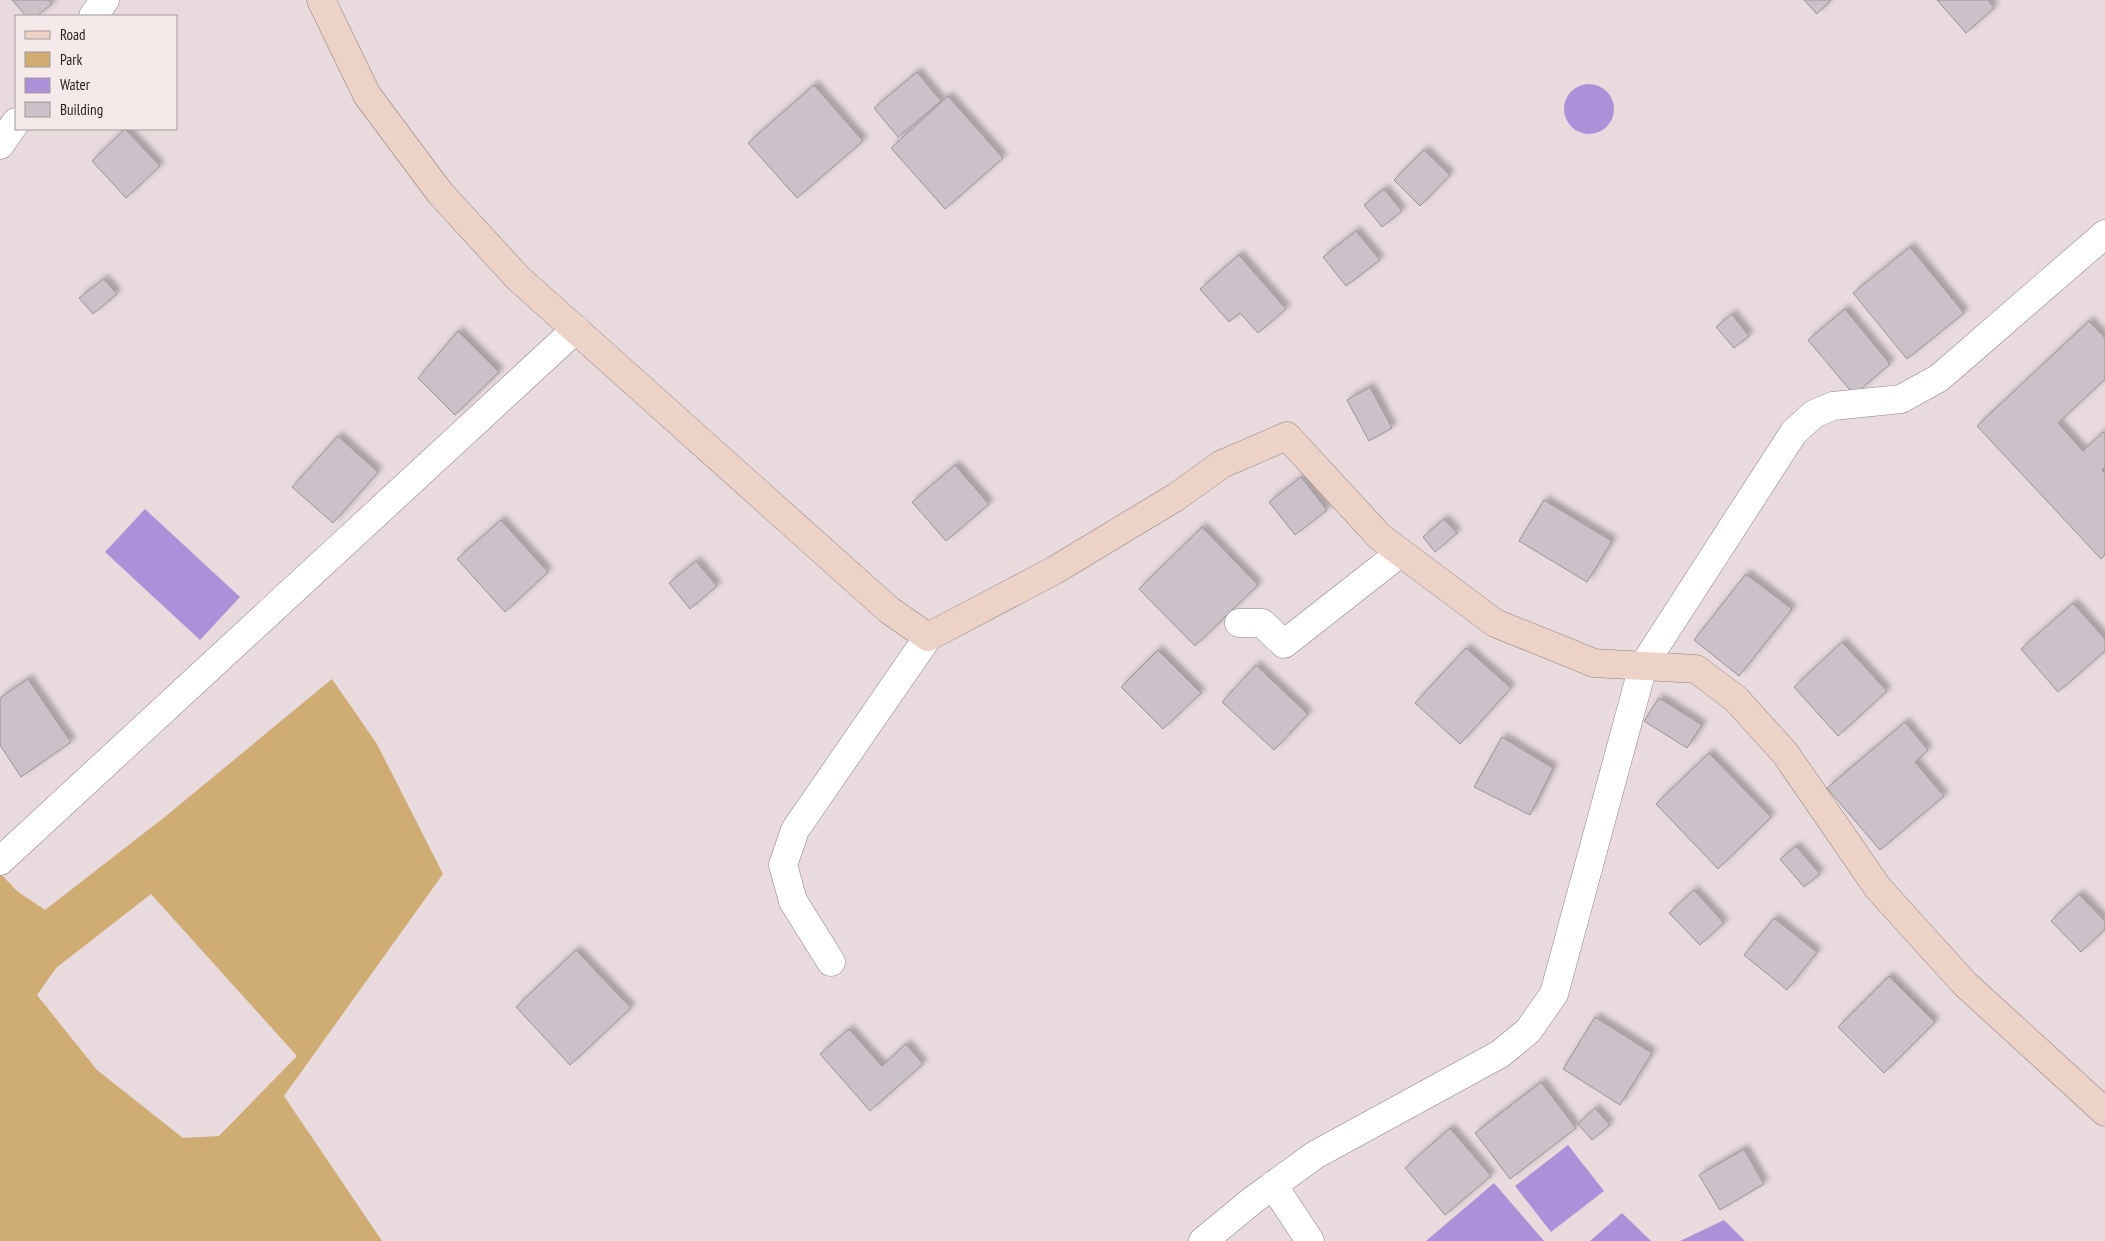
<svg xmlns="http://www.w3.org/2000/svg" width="2105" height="1241" viewBox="0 0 2105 1241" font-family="'PT Sans Narrow',sans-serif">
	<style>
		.green { fill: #cfac73; fill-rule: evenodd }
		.water { fill: #ac91d8 }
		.building { fill: #cbc1c9; stroke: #9b9198; filter: url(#shadow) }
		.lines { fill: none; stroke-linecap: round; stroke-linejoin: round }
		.street-casing { stroke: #8d8182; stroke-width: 29 }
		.secondary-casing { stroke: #8d8182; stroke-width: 29 }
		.street { stroke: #fff; stroke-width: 28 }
		.secondary { stroke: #edd3c7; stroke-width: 28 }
	</style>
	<defs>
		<filter id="shadow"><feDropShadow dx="4.5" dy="-4.5" stdDeviation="2.5" flood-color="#0004"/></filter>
	</defs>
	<rect width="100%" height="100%" fill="#e9dbdd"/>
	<path class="green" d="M332,679L377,744L443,874L284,1096L382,1241H0V873L17,891L45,910L166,816ZM151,894L297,1056L219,1136L183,1138L97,1070L37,995L56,968Z"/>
	<path class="water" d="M1564 109a25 25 0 1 1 50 0a25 25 0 1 1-50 0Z
		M145,509L240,597L200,640L105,552Z
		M1568,1145L1604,1191L1551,1232L1515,1186Z
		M1494,1183L1544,1241H1426Z
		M1622,1213L1651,1241H1590Z
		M1724,1220L1745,1241H1680Z"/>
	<path class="building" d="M12,0H49L52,4L37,16H26Z
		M1804,0H1831L1817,14Z
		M1937,0H1988L1994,8L1966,33Z
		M917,72L941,101L898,137L874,108Z
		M814,85L863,141L797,198L748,143Z
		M948,96L1003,158L945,209L891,148Z
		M125,129L160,166L126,198L92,161Z
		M1424,150L1450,175L1420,206L1394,180Z
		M1384,189L1402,211L1382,227L1364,205Z
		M1356,231L1380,260L1346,286L1323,257Z
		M1910,247L1964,313L1907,359L1853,293Z
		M1239,255L1286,309L1258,333L1240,313L1229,322L1200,289Z
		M104,279L117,294L93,314L79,298Z
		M1845,309L1890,364L1854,395L1808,340Z
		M1732,314L1749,336L1734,348L1716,327Z
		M2089,321L2105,338V379L2058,423L2083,451L2103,432L2105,434V467L2102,470L2105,473V555L2101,559L1977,426Z
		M458,331L499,372L455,415L418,378Z
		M1370,387L1392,428L1369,441L1347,400Z
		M338,436L378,472L333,523L292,487Z
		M955,465L989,504L946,541L912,502Z
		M1301,477L1327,510L1295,535L1269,502Z
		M1544,500L1612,541L1587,582L1519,541Z
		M1444,519L1457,533L1435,552L1423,537Z
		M501,520L548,572L505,612L457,559Z
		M1202,527L1258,585L1195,646L1139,589Z
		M696,561L717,586L690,609L669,583Z
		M1746,574L1792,609L1739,676L1694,640Z
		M2073,603L2105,639V651L2058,692L2021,649Z
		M1842,642L1887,691L1838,736L1794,687Z
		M1466,648L1511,688L1460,744L1415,703Z
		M1158,650L1201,693L1163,729L1121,687Z
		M1256,665L1308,714L1274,750L1222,702Z
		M28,679L71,742L21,777L0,745V698Z
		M1659,698L1702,725L1687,748L1644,721Z
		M1905,722L1928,750L1915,762L1944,796L1880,850L1827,788Z
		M1502,737L1553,768L1530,815L1474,787Z
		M1709,753L1771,817L1718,869L1656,804Z
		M1796,846L1820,874L1804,887L1780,859Z
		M1694,890L1724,923L1700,945L1669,913Z
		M2079,894L2105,921V929L2081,952L2051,921Z
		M1774,918L1817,952L1787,990L1744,955Z
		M576,950L631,1008L570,1065L516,1007Z
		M1889,976L1935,1022L1884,1073L1838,1027Z
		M1595,1017L1652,1053L1620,1105L1563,1069Z
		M849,1029L882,1066L906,1044L923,1064L870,1111L820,1054Z
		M1541,1082L1576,1128L1510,1179L1475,1133Z
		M1595,1108L1610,1125L1592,1140L1578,1124Z
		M1450,1128L1491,1176L1445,1215L1405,1168Z
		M1744,1149L1764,1184L1720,1210L1699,1175Z"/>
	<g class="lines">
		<defs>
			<path id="street" d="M93,16L105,0
				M0,145L16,122
				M1239,623H1262L1284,644L1400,553
				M0,861L576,329
				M831,962L793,901L783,865L795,830L928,637
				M1273,1185L1310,1241
				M1203,1241L1253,1200L1315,1155L1500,1054L1528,1031L1554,994L1643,666L1794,432L1814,414L1833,406L1901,399L1939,378L2105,234"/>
			<path id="secondary" d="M321,0L367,95L440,193L518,278L889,610L928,637L1055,570L1176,497L1222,464L1287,436L1380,537L1495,623L1594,663L1696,669L1736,699L1785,753L1878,888L1965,984L2105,1112"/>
		</defs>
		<use href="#street" class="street-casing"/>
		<use href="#secondary" class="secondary-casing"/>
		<use href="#street" class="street"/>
		<use href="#secondary" class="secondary"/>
	</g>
	<rect x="15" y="15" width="162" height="115" fill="#f6e9ea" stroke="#a29898"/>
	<rect x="25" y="31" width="25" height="8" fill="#edd3c7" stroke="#a29898"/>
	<text x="60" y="40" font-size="15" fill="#231e1e">Road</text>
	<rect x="25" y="52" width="25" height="15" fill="#cfac73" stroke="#a29898"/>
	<text x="60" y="65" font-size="15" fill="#231e1e">Park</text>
	<rect x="25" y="78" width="25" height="15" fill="#ac91d8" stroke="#a29898"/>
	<text x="60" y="90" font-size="15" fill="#231e1e">Water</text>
	<rect x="25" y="102" width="25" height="15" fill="#cbc1c9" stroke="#a29898"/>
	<text x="60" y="115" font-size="15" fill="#231e1e">Building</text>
</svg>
